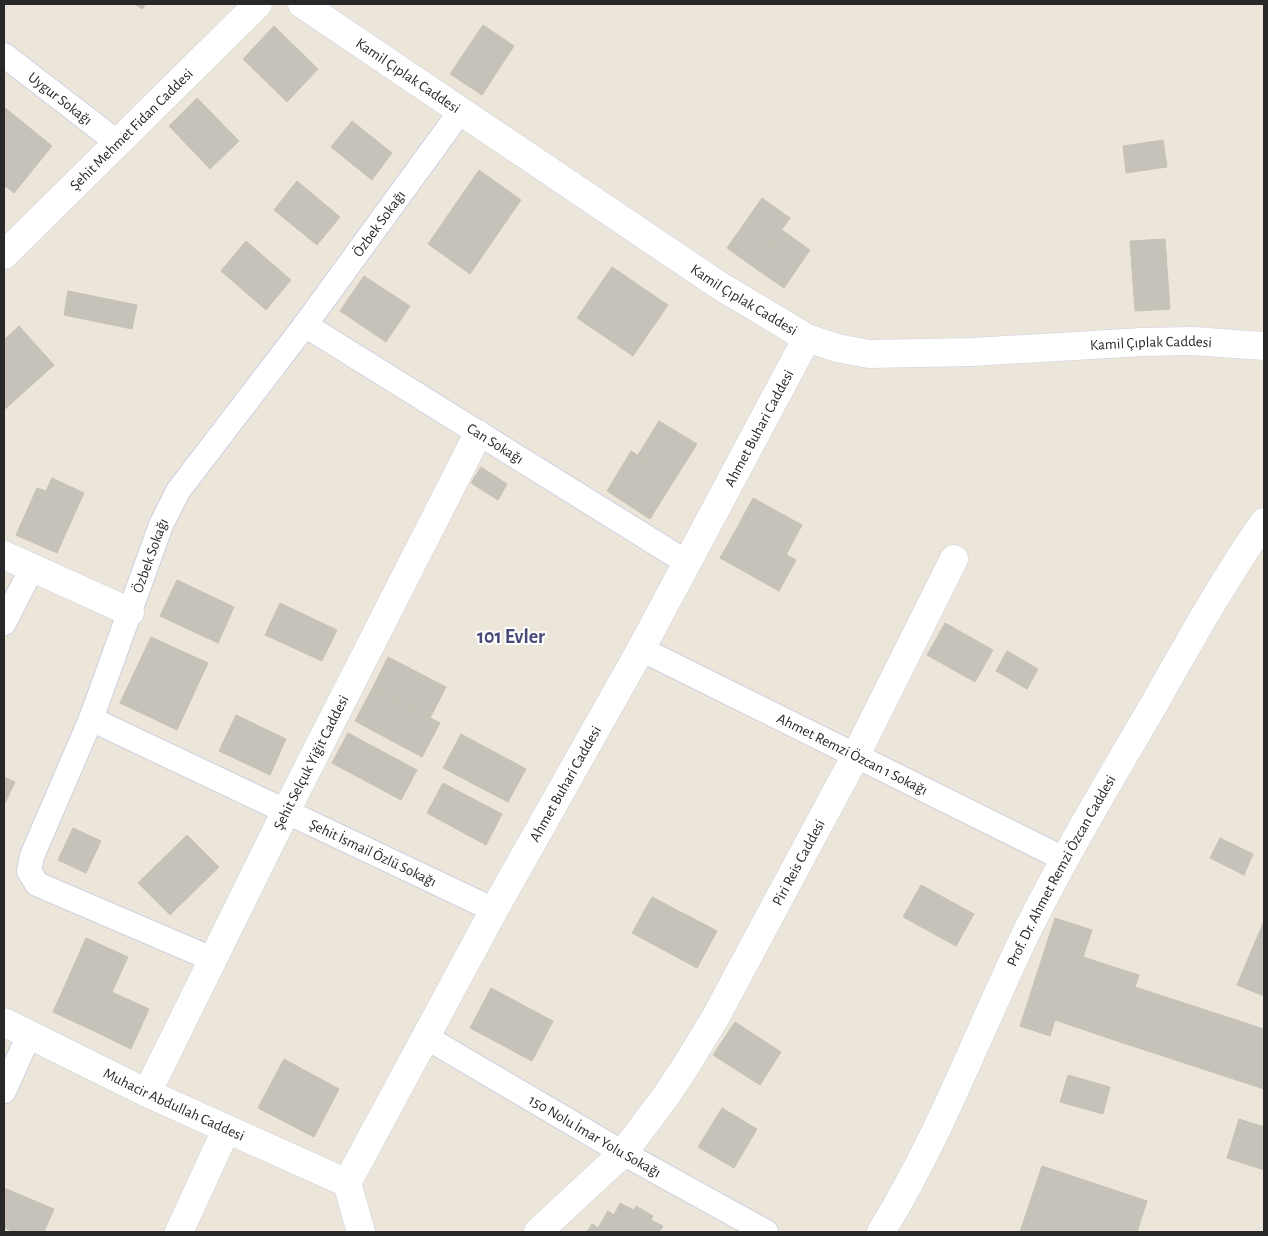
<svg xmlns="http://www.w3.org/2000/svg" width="1268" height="1236" viewBox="0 0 1268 1236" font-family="'Alegreya Sans',sans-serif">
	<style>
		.building { fill: #c6c2b9; stroke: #c6c2b3 }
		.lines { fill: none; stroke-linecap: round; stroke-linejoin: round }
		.minor-casing { stroke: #cfd0e1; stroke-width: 26 }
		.tertiary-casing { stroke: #cfd0e1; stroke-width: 29 }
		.minor { stroke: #fff; stroke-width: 24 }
		.tertiary { stroke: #fff; stroke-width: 28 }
		.labels { text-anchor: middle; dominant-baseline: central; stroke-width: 4; stroke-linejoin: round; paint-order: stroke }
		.street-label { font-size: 15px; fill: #282828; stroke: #fff }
		.district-label { font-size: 20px; font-weight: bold; fill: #494a78; stroke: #fff }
	</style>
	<rect width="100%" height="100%" fill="#ebe6d9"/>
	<path class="building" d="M135,4H146L142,9Z
		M483,25L514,46L482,95L450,74Z
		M274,26L318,69L287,102L243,59Z
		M197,98L239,141L210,169L169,126Z
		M4,107L52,146L14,193L4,185Z
		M352,121L392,153L372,180L331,147Z
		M1163,140L1167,167L1126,173L1123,146Z
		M479,170L521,200L470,274L428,244Z
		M297,181L340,217L317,245L274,210Z
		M762,198L790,218L755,268L727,248Z
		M782,230L810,250L784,288L755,268Z
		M1165,239L1170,309L1135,311L1130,241Z
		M246,241L291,280L266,310L221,271Z
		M612,267L668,305L633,356L577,318Z
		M364,276L410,306L386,342L340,311Z
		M68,291L137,305L132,329L64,315Z
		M19,326L54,365L4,410V340Z
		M659,421L697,444L675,479L638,455Z
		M631,451L675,479L650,519L607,491Z
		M481,467L507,484L498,500L471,483Z
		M52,478L84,493L57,553L16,535L37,488L46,491Z
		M753,498L802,525L786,555L737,528Z
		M737,528L796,560L779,591L720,558Z
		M177,580L234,607L218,643L160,616Z
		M280,603L337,630L322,661L265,635Z
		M945,623L993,650L975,682L927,655Z
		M151,637L208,663L177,730L120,703Z
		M1007,651L1038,669L1027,689L996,671Z
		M388,657L446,687L430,718L373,687Z
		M373,687L440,723L422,757L355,721Z
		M236,715L286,739L270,775L219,751Z
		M348,733L417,770L401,800L332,763Z
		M461,734L526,769L508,802L443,768Z
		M4,777L15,782L4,805Z
		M443,783L502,814L486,845L427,813Z
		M73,828L101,841L86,873L58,860Z
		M187,835L219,867L170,915L138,883Z
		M1220,838L1253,854L1244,875L1210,858Z
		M921,885L974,914L956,946L903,917Z
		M652,897L717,931L697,968L632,933Z
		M1055,918L1092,930L1083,957L1139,975L1117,1041L1055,1020L1050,1036L1020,1026Z
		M1264,921V996L1237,985Z
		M86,938L128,957L94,1031L53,1012Z
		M1135,987L1264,1029V1089L1117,1041Z
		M491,988L553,1021L532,1061L470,1028Z
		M112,992L149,1009L131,1049L94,1031Z
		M735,1022L781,1052L760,1085L713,1055Z
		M284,1059L339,1089L314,1137L258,1108Z
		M1068,1075L1110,1087L1103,1114L1060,1102Z
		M722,1108L757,1129L734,1168L698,1147Z
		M1239,1119L1264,1127V1170L1227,1158Z
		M1042,1166L1147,1201L1137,1232H1020Z
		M4,1188L54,1209L44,1232H15L4,1228Z
		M620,1203L634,1210L636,1206L653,1216L651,1220L663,1226L659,1232H587L592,1224L598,1228L608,1211L614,1215Z"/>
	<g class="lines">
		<defs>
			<g id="minor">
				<path id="s1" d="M4,55L118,143"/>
				<path id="s2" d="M305,325L686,562"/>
				<path d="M4,623L32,568"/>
				<path id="s3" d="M641,649L1064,859"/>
				<path id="s4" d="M91,719L494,910"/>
				<path id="s5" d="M212,959L37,884L29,871L32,856L91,719L161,525L178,491L305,325L460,112"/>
				<path id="s6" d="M424,1036L623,1153L766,1232"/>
				<path d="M4,1091L29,1035"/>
			</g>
			<g id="tertiary">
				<path id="s7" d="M302,4L720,286L807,338L837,348L869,354L972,352L1142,342L1193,341L1264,346"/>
				<path id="s8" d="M4,255L258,4"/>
				<path d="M4,555L130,612"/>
				<path id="s9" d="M4,1022L147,1093L347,1183"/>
				<path id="s10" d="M147,1093L286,811L478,434"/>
				<path d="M179,1232L226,1130"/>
				<path id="s11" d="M361,1232L347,1183L494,910L641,649L807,338"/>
				<path id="s12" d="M538,1232L623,1153L666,1096L687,1064L715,1018L855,757L954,559"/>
				<path id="s13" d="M881,1232C939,1138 978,1033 1026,933C1065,855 1109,781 1153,706C1188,644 1223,581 1264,522"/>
			</g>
		</defs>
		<use href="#minor" class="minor-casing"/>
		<use href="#tertiary" class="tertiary-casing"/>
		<use href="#minor" class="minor"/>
		<use href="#tertiary" class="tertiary"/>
	</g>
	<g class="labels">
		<g class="street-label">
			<text stroke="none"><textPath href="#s7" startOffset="128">Kamil Çıplak Caddesi</textPath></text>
			<text stroke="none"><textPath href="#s1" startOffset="71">Uygur Sokağı</textPath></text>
			<text stroke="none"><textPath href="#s8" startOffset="179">Şehit Mehmet Fidan Caddesi</textPath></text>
			<text stroke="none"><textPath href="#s5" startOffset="949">Özbek Sokağı</textPath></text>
			<text stroke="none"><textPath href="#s7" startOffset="532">Kamil Çıplak Caddesi</textPath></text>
			<text stroke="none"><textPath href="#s7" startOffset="952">Kamil Çıplak Caddesi</textPath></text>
			<text stroke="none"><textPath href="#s11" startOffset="911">Ahmet Buhari Caddesi</textPath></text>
			<text stroke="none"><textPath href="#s2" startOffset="224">Can Sokağı</textPath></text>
			<text stroke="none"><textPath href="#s5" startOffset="544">Özbek Sokağı</textPath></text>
			<text stroke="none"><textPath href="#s3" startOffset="236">Ahmet Remzi Özcan 1 Sokağı</textPath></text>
			<text stroke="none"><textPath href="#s10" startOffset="369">Şehit Selçuk Yiğit Caddesi</textPath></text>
			<text stroke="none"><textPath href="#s11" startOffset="506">Ahmet Buhari Caddesi</textPath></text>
			<text stroke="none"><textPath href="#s4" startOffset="312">Şehit İsmail Özlü Sokağı</textPath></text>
			<text stroke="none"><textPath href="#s12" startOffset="456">Piri Reis Caddesi</textPath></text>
			<text stroke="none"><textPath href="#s13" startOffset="404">Prof. Dr. Ahmet Remzi Özcan Caddesi</textPath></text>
			<text stroke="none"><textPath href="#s9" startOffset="189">Muhacir Abdullah Caddesi</textPath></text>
			<text stroke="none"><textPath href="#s6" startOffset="198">150 Nolu İmar Yolu Sokağı</textPath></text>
		</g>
		<g class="district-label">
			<text x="511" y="637">101 Evler</text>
		</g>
	</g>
	<rect width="1268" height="1236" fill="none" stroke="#282828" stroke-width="10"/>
</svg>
